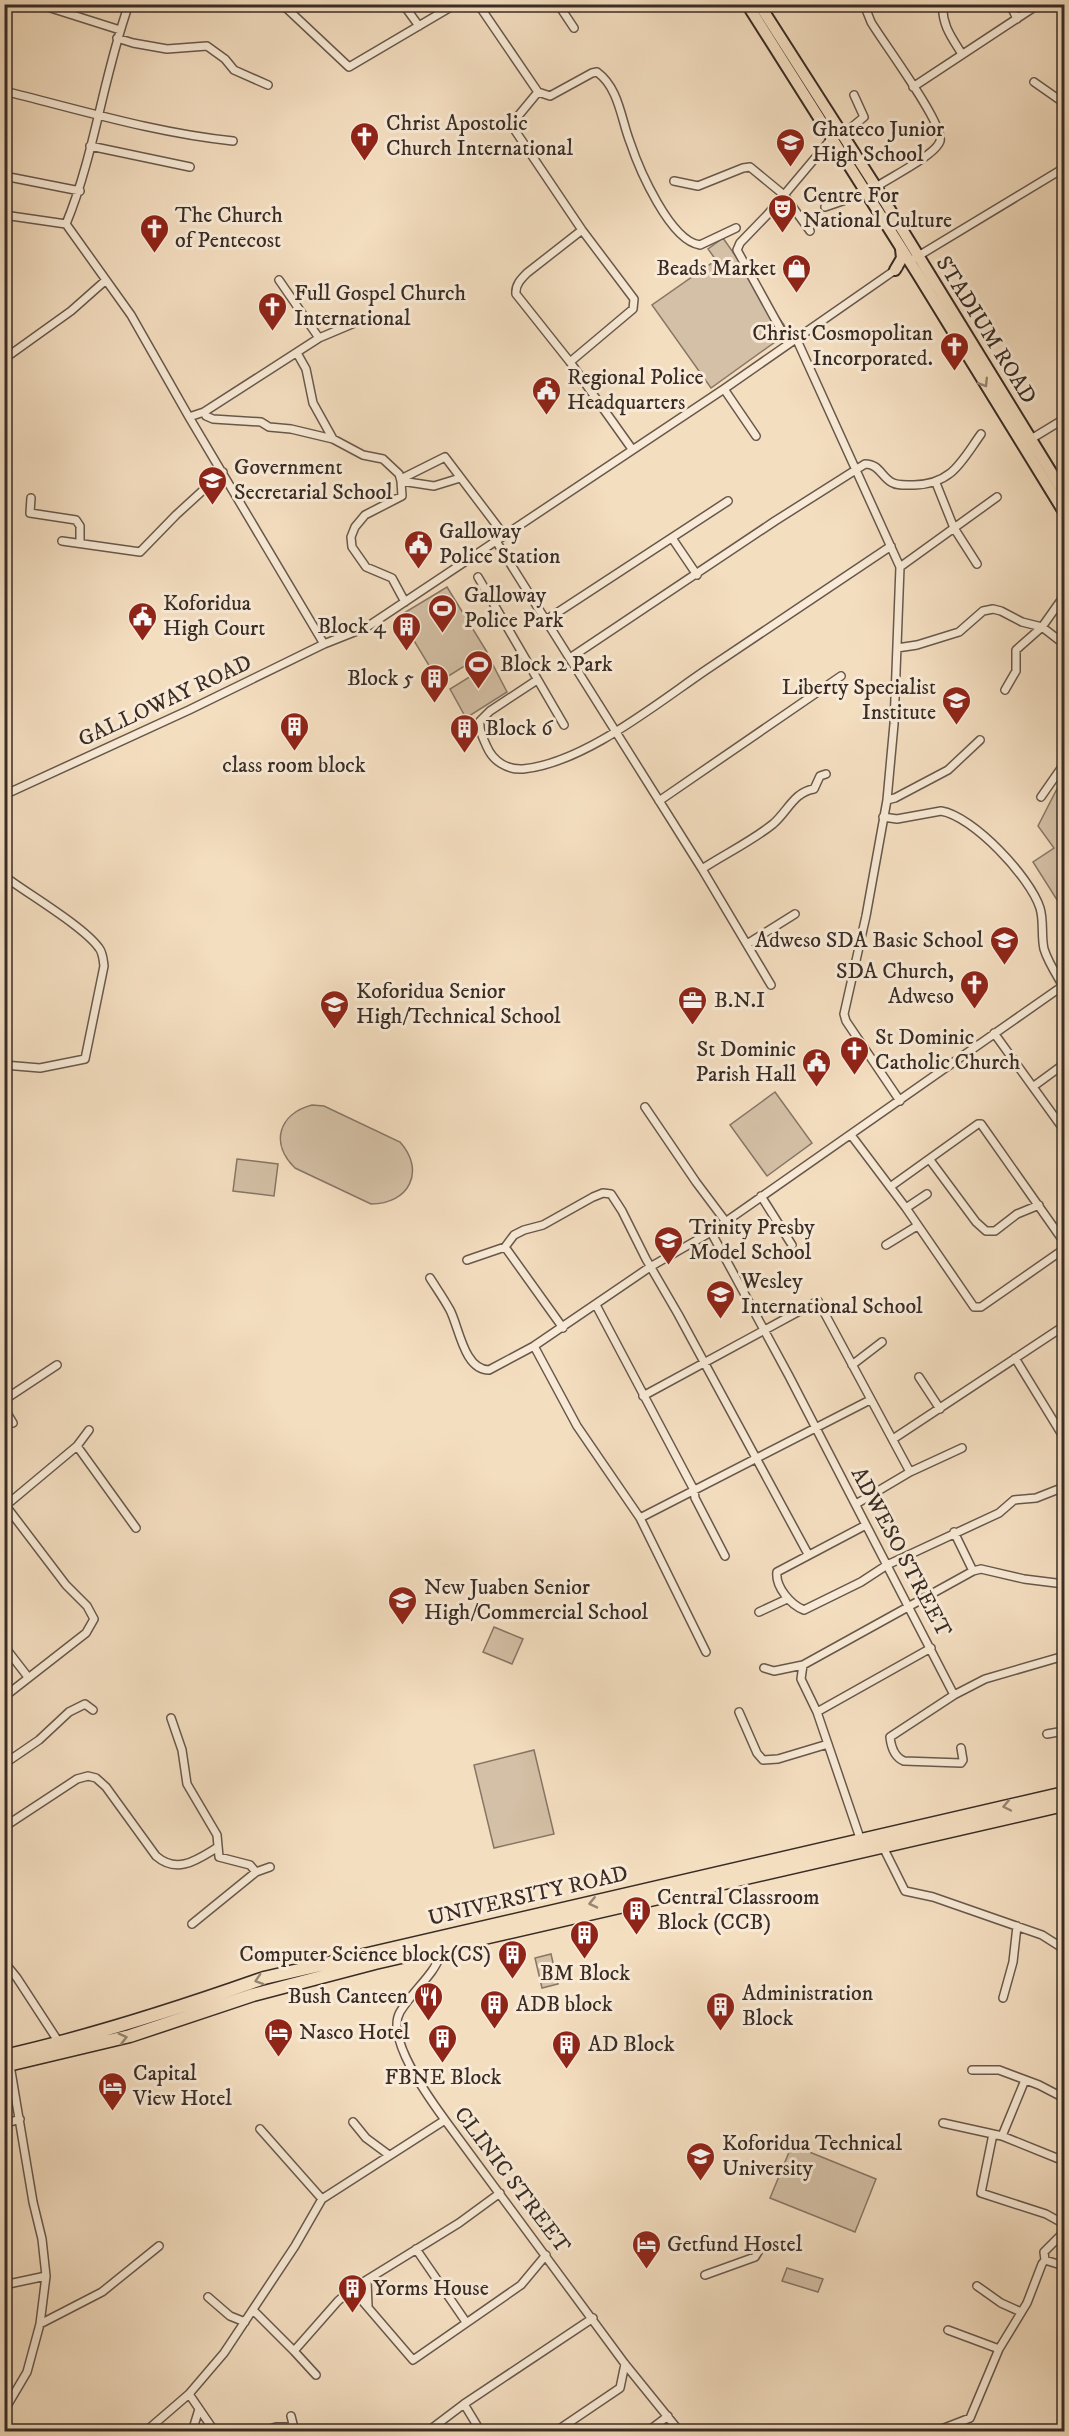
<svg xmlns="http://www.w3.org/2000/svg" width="1069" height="2436" viewBox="0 0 1069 2436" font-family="'IM FELL DW Pica',serif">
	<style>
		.green { fill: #d4c0a6; stroke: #867666; stroke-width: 1.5 }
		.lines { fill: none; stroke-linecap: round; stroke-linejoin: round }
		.street-casing { stroke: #68584c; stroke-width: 10 }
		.primary-casing { stroke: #392c26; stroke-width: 14 }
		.highway-casing { stroke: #392c26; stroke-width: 15 }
		.street { stroke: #f8ead6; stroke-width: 7 }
		.primary { stroke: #f4dec0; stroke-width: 10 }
		.highway { stroke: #f4dec0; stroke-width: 12 }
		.oneway { stroke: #968573 }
		.labels { text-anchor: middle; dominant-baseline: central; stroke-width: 6; stroke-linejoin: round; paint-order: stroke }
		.poi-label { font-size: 22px; fill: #392c26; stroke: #f8ead6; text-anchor: start }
		.street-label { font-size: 22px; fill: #392c26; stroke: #f8ead6 }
	</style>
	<rect width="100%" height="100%" fill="#f4dec0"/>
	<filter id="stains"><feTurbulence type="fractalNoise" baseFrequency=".00333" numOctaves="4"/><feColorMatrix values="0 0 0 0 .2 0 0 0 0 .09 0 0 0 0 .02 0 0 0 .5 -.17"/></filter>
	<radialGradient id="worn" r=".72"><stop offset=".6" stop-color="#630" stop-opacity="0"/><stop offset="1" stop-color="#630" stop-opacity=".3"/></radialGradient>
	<path class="green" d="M723,238L789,332L711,388L652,305L716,260L708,249Z
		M447,587L487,652L439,682L399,616Z
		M492,663L507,692L466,718L450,689Z
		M1064,775V911L1033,862L1054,848L1038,826Z
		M775,1092L812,1143L767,1176L730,1125Z
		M312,1105L324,1106L400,1142C426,1171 409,1204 371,1204L295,1168C270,1144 278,1114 312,1105Z
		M237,1159L278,1164L274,1196L233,1191Z
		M494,1627L523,1639L512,1664L483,1652Z
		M534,1750L554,1834L494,1848L474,1765Z
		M551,1954L558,1984L542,1988L535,1958Z
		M792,2145L876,2179L855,2232L770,2198Z
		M787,2268L823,2279L818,2292L782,2281Z"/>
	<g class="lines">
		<defs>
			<path id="street" d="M38,4L120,30
				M282,4L349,67L456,4
				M403,4L419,26
				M478,4L538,92
				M558,4L574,28
				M868,4L867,12L871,22C882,41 945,125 940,141C936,155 889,178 876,187
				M943,4C941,24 952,38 962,54
				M1010,4L1017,19
				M117,38L133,43L167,49L207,46L225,59L234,70L268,85
				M1034,82L1064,103
				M913,87L1039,4
				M4,91C81,110 155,133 233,141
				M841,136L864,117L854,95
				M90,146L190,167
				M4,176L80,191
				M674,181L698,186L743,168L750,167L784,195L810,231
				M825,207L866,193
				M4,215L66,224
				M66,224L131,315L189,417L324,644
				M66,224C95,154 103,76 129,4
				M915,258L1064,168
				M279,280L319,338
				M781,330L737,250L740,243L768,214L832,138
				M796,338L900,567L894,724L887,800L866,916L844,1014L846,1021L900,1101
				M297,353L306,369L313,403L333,439
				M4,359L71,311L106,280
				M570,362L516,294C515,285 521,279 527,273L582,230
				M724,389L756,436
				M204,412L206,416L213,419L261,422L269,427L291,429L333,439L363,455L383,459L399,474L401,481L434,486L460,478
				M189,417L204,412L319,338L357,322
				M1031,439L1064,419
				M632,449L570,362L633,309L634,299L582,230L514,129L512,125L514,121L538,92L550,96L592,73L597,72C619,88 621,119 630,142C639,169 670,241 700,245L736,228
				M936,483L954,528L977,564
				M31,498L30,513L76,520L80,526V543
				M672,538L697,575
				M62,541L140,552L176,515L223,472
				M496,541L702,869L771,985
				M900,567L997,497
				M478,577L564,725
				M405,602L392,578L366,567L352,547L351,537L355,527L365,515L402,496L401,481L405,477L445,457L504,535
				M546,620L728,501
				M897,648L917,645L959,632L983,611L993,609L1001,611L1022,622L1042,627L1064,596
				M570,658L775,521L865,464C879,464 881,476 891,482C897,486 906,485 914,485C952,484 961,462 981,434
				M537,680L490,711L480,721C479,731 483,738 487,747C493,761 507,770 523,769C584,763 656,704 706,670C768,629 829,587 891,546
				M1005,690L1016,671V650L1042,627L1064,644
				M4,795L189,710L324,644L367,627L724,389L898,268
				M1041,797L1064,764
				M887,800L895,798L948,770L980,740
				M659,801L841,676
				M883,817L897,819L941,811C973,816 1030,877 1040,908C1044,921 1041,936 1044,949C1048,962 1056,974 1063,986
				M702,869C725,854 752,841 773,824C788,811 794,792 814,789L820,776L826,774
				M4,876C28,894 83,926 99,948C103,953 103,959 104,966L85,1059L40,1068L4,1065
				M747,944L795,914
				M994,1033L1064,1130
				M1034,1086L1064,1064
				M645,1107L696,1182L726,1222
				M851,1135L906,1208L974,1307H981L1064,1249
				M930,1160L976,1222L986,1231H995L1017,1214L1039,1205
				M890,1187L978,1124H981L1064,1242
				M761,1196L792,1245
				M906,1208L927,1194
				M711,1232L789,1376L954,1695
				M886,1245L917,1226
				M467,1260L505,1247
				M430,1278C437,1289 444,1299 450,1310C459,1327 464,1370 489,1370L534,1346L650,1267L711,1232L1064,985
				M596,1305L694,1490L695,1498L725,1556
				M563,1328L505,1247L514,1235L524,1230L543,1225L593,1197L603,1193L611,1194L622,1211L646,1259L678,1314L808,1554
				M534,1346L577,1426L640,1518L706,1652
				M1015,1358L1064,1438
				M852,1365L882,1342
				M919,1377L940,1409
				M643,1396L818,1301L910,1472L856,1504
				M4,1400L57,1365
				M4,1408L13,1423
				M893,1439L1064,1326
				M77,1446L136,1528
				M910,1472L962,1448
				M4,1507L77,1446L89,1430
				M640,1518L870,1400
				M866,1525L777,1572C775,1587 791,1605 804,1610L861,1582L887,1565L999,1513L1014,1500L1036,1498L1064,1487
				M954,1532L973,1571L981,1569L1024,1579L1064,1584
				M759,1612L787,1599
				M4,1646L28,1677
				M931,1648L817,1712L801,1679L803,1665L973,1571
				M764,1668L774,1671L803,1665
				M4,1697L86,1633L94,1619L87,1606L66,1585L6,1506
				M739,1712L757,1753L763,1760L778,1759L828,1744
				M817,1712L861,1841
				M171,1718L182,1750L187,1784L217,1835L219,1857L250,1865L256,1872
				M1047,1734L1064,1731
				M961,1748L963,1760L961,1763L904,1761C894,1757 891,1746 890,1737L954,1695L985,1679L1064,1656
				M4,1764L39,1740L69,1712L85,1704L93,1710
				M4,1827L77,1779L88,1776L96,1778L106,1787L156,1856C178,1875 198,1859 218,1847
				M882,1845L905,1891L933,1897L1042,1935L1064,1949
				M192,1924L256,1872L270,1867
				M445,1947C441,1955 437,1964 432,1971C422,1985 409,1997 400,2012C385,2038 429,2098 445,2120L625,2364L680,2432
				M4,1962L17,1978L60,2044
				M1003,1998L1013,1962L1017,1926
				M972,2070H999L1039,2085L1064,2098
				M353,2122L366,2138L389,2155
				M943,2123L1002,2136L1064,2161
				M4,2124L20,2119
				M260,2129L322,2199
				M993,2134L981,2193L1046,2214L1064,2224
				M1002,2136L1025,2080
				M416,2249L466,2322
				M1045,2260L1044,2252L1064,2232
				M705,2275L755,2257L760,2249L758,2239
				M367,2281L368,2306
				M4,2285L46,2276
				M977,2286L1001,2303L1021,2312
				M352,2289L413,2360L521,2285L546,2255
				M208,2297L230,2316L245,2322
				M253,2310L294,2351L338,2301L352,2289L459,2223L500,2193
				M40,2324L102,2292L159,2246
				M948,2330L999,2349
				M294,2351L316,2375
				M189,2394L215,2432
				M464,2404L481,2432
				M4,2411L27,2372L40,2324L46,2276L42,2239L33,2202L10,2065
				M145,2432L189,2394L224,2353L295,2246L322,2199L445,2120
				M192,2432L199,2409
				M262,2432L276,2427H290L293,2424L291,2416
				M427,2432L464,2404L593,2318
				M555,2432L620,2388L625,2364
				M647,2432L668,2416
				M934,2432L970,2418L999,2349L1027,2303L1042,2264L1045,2260L1064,2266"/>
			<path id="primary" d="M747,4L917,273L1064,512
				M759,4L876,187L1064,493
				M895,270L902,258L901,249"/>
			<path id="highway" d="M4,2056C93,2036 179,2008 264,1978L1064,1793
				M4,2066L130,2036L253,1995L375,1963L1064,1805"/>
		</defs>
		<use href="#street" class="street-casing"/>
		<use href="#primary" class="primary-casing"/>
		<use href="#highway" class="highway-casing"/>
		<use href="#street" class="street"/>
		<use href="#primary" class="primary"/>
		<use href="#highway" class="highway"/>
	</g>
	<defs><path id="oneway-chevron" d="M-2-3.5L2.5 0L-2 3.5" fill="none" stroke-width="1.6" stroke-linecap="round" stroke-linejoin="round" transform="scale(1.5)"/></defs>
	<g class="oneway">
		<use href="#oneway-chevron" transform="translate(984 383) rotate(58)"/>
		<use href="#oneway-chevron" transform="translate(1007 1806) rotate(168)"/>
		<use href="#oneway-chevron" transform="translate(593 1903) rotate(167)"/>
		<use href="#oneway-chevron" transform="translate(259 1980) rotate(162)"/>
		<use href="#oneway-chevron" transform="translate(123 2038) rotate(-14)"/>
	</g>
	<defs>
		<symbol id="church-pin" viewBox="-11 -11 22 30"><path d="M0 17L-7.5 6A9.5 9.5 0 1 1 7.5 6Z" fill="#8f2418" stroke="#f8ead6"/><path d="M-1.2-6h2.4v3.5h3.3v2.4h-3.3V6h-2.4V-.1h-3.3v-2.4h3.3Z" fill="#fff"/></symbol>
		<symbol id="school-pin" viewBox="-11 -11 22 30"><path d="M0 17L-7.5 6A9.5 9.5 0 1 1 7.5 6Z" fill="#8f2418" stroke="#f8ead6"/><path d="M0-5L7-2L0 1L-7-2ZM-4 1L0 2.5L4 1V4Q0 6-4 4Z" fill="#fff"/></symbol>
		<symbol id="theatre-pin" viewBox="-11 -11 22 30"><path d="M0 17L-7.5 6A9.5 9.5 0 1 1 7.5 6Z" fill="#8f2418" stroke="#f8ead6"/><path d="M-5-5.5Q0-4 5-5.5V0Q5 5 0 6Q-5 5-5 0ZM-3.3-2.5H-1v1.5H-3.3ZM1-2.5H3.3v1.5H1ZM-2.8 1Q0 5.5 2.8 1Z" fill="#fff"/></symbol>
		<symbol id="shop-pin" viewBox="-11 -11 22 30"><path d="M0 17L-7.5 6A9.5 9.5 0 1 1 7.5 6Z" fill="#8f2418" stroke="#f8ead6"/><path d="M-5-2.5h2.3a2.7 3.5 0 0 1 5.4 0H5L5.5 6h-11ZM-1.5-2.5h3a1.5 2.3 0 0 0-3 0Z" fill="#fff"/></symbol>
		<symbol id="civic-pin" viewBox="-11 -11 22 30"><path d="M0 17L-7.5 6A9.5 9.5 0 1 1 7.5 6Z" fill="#8f2418" stroke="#f8ead6"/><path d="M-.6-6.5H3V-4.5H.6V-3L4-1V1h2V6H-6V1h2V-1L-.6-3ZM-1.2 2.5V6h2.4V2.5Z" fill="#fff"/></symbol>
		<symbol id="stadium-pin" viewBox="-11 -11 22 30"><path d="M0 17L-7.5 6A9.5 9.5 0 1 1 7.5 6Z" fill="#8f2418" stroke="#f8ead6"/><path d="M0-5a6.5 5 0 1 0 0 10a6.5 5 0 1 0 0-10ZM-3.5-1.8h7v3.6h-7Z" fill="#fff"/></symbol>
		<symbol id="building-pin" viewBox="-11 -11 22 30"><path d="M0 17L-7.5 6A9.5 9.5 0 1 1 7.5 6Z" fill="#8f2418" stroke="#f8ead6"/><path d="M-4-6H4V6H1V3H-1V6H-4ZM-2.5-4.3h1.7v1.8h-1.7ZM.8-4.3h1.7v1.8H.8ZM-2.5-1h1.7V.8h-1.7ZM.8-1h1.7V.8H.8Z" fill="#fff"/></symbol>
		<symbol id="office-pin" viewBox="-11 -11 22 30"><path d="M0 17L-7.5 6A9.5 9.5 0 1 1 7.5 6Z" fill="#8f2418" stroke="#f8ead6"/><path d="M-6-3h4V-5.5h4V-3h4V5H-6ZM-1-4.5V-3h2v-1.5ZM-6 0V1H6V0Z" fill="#fff"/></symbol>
		<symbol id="restaurant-pin" viewBox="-11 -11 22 30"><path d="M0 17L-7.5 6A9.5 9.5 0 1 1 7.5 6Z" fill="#8f2418" stroke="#f8ead6"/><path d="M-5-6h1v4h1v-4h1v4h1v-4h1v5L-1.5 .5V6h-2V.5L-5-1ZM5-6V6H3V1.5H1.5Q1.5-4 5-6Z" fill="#fff"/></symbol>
		<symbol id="hotel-pin" viewBox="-11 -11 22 30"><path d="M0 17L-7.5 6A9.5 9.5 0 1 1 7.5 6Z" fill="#8f2418" stroke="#f8ead6"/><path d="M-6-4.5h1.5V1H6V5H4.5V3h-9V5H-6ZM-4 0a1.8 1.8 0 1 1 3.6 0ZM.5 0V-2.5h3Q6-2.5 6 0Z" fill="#fff"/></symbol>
	</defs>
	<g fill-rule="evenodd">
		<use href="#church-pin" x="348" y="120" width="33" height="45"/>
		<use href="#school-pin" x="774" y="126" width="33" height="45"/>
		<use href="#theatre-pin" x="766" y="192" width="33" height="45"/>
		<use href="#church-pin" x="138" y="212" width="33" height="45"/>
		<use href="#shop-pin" x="780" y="252" width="33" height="45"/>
		<use href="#church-pin" x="256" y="290" width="33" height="45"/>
		<use href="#church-pin" x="938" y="330" width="33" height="45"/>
		<use href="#civic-pin" x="530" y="374" width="33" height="45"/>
		<use href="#school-pin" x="196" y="464" width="33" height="45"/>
		<use href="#civic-pin" x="402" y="528" width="33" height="45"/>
		<use href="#stadium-pin" x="426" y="592" width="33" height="45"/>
		<use href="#civic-pin" x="126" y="600" width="33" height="45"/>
		<use href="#building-pin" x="390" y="610" width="33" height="45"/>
		<use href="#stadium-pin" x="462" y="648" width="33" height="45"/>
		<use href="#building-pin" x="418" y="662" width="33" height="45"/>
		<use href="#school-pin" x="940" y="684" width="33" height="45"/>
		<use href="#building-pin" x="278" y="710" width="33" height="45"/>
		<use href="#building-pin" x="448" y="712" width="33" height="45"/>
		<use href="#school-pin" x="988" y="924" width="33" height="45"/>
		<use href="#church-pin" x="958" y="968" width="33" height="45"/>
		<use href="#office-pin" x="676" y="984" width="33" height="45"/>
		<use href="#school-pin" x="318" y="988" width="33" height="45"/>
		<use href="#church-pin" x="838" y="1034" width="33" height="45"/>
		<use href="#civic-pin" x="800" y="1046" width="33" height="45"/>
		<use href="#school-pin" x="652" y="1224" width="33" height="45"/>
		<use href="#school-pin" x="704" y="1278" width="33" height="45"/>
		<use href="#school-pin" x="386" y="1584" width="33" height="45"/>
		<use href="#building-pin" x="620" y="1894" width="33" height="45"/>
		<use href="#building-pin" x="568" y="1918" width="33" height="45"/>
		<use href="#building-pin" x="496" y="1938" width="33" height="45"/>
		<use href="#restaurant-pin" x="412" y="1980" width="33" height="45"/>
		<use href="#building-pin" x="478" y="1988" width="33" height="45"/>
		<use href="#building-pin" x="704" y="1990" width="33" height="45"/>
		<use href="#hotel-pin" x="262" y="2016" width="33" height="45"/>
		<use href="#building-pin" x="426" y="2022" width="33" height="45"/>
		<use href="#building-pin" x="550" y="2028" width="33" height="45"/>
		<use href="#hotel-pin" x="96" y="2070" width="33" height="45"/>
		<use href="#school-pin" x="684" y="2140" width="33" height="45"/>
		<use href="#hotel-pin" x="630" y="2228" width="33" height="45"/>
		<use href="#building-pin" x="336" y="2272" width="33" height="45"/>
	</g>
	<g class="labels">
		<g class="poi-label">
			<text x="386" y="123">Christ Apostolic<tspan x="386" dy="25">Church International</tspan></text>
			<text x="812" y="129">Ghateco Junior<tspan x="812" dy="25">High School</tspan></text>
			<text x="803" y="195">Centre For<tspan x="803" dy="25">National Culture</tspan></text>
			<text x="175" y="215">The Church<tspan x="175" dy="25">of Pentecost</tspan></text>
			<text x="776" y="268" text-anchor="end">Beads Market</text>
			<text x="294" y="293">Full Gospel Church<tspan x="294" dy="25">International</tspan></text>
			<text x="933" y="333" text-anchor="end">Christ Cosmopolitan<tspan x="933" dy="25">Incorporated.</tspan></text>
			<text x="567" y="377">Regional Police<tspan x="567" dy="25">Headquarters</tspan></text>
			<text x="234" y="467">Government<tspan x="234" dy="25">Secretarial School</tspan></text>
			<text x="439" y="531">Galloway<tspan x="439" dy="25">Police Station</tspan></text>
			<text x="464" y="595">Galloway<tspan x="464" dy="25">Police Park</tspan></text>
			<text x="163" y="603">Koforidua<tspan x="163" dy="25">High Court</tspan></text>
			<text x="386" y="626" text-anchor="end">Block 4</text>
			<text x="500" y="664">Block 2 Park</text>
			<text x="414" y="678" text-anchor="end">Block 5</text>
			<text x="936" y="687" text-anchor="end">Liberty Specialist<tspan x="936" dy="25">Institute</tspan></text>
			<text x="485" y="728">Block 6</text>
			<text x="294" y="765" text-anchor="middle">class room block</text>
			<text x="983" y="940" text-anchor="end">Adweso SDA Basic School</text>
			<text x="954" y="971" text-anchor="end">SDA Church,<tspan x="954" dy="25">Adweso</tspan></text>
			<text x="356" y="991">Koforidua Senior<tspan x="356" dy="25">High/Technical School</tspan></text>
			<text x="714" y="1000">B.N.I</text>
			<text x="875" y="1037">St Dominic<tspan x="875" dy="25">Catholic Church</tspan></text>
			<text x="796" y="1049" text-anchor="end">St Dominic<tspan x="796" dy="25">Parish Hall</tspan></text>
			<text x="689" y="1227">Trinity Presby<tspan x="689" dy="25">Model School</tspan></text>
			<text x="741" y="1281">Wesley<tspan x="741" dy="25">International School</tspan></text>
			<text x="424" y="1587">New Juaben Senior<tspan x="424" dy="25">High/Commercial School</tspan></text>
			<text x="657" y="1897">Central Classroom<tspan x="657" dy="25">Block (CCB)</tspan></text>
			<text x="491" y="1954" text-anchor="end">Computer Science block(CS)</text>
			<text x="585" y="1973" text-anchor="middle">BM Block</text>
			<text x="742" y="1993">Administration<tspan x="742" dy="25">Block</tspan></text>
			<text x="408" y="1996" text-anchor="end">Bush Canteen</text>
			<text x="516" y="2004">ADB block</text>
			<text x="299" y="2032">Nasco Hotel</text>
			<text x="588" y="2044">AD Block</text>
			<text x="133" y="2073">Capital<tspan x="133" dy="25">View Hotel</tspan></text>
			<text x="443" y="2077" text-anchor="middle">FBNE Block</text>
			<text x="722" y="2143">Koforidua Technical<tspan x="722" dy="25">University</tspan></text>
			<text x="667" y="2244">Getfund Hostel</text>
			<text x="373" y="2288">Yorms House</text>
		</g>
		<g class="street-label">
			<text transform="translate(986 330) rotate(58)">STADIUM ROAD</text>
			<text transform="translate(165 701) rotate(-25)">GALLOWAY ROAD</text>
			<text transform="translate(901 1552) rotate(62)">ADWESO STREET</text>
			<text transform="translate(528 1896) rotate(-13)">UNIVERSITY ROAD</text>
			<text transform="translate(512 2180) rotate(53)">CLINIC STREET</text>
		</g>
	</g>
	<rect width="1069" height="2436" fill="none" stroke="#f4dec0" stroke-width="24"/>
	<rect x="6" y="6" width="1057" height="2424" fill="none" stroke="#392c26" stroke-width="3"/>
	<rect x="12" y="12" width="1045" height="2412" fill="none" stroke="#392c26" stroke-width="1.5"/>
	<rect width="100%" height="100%" filter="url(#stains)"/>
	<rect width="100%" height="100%" fill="url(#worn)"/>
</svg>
